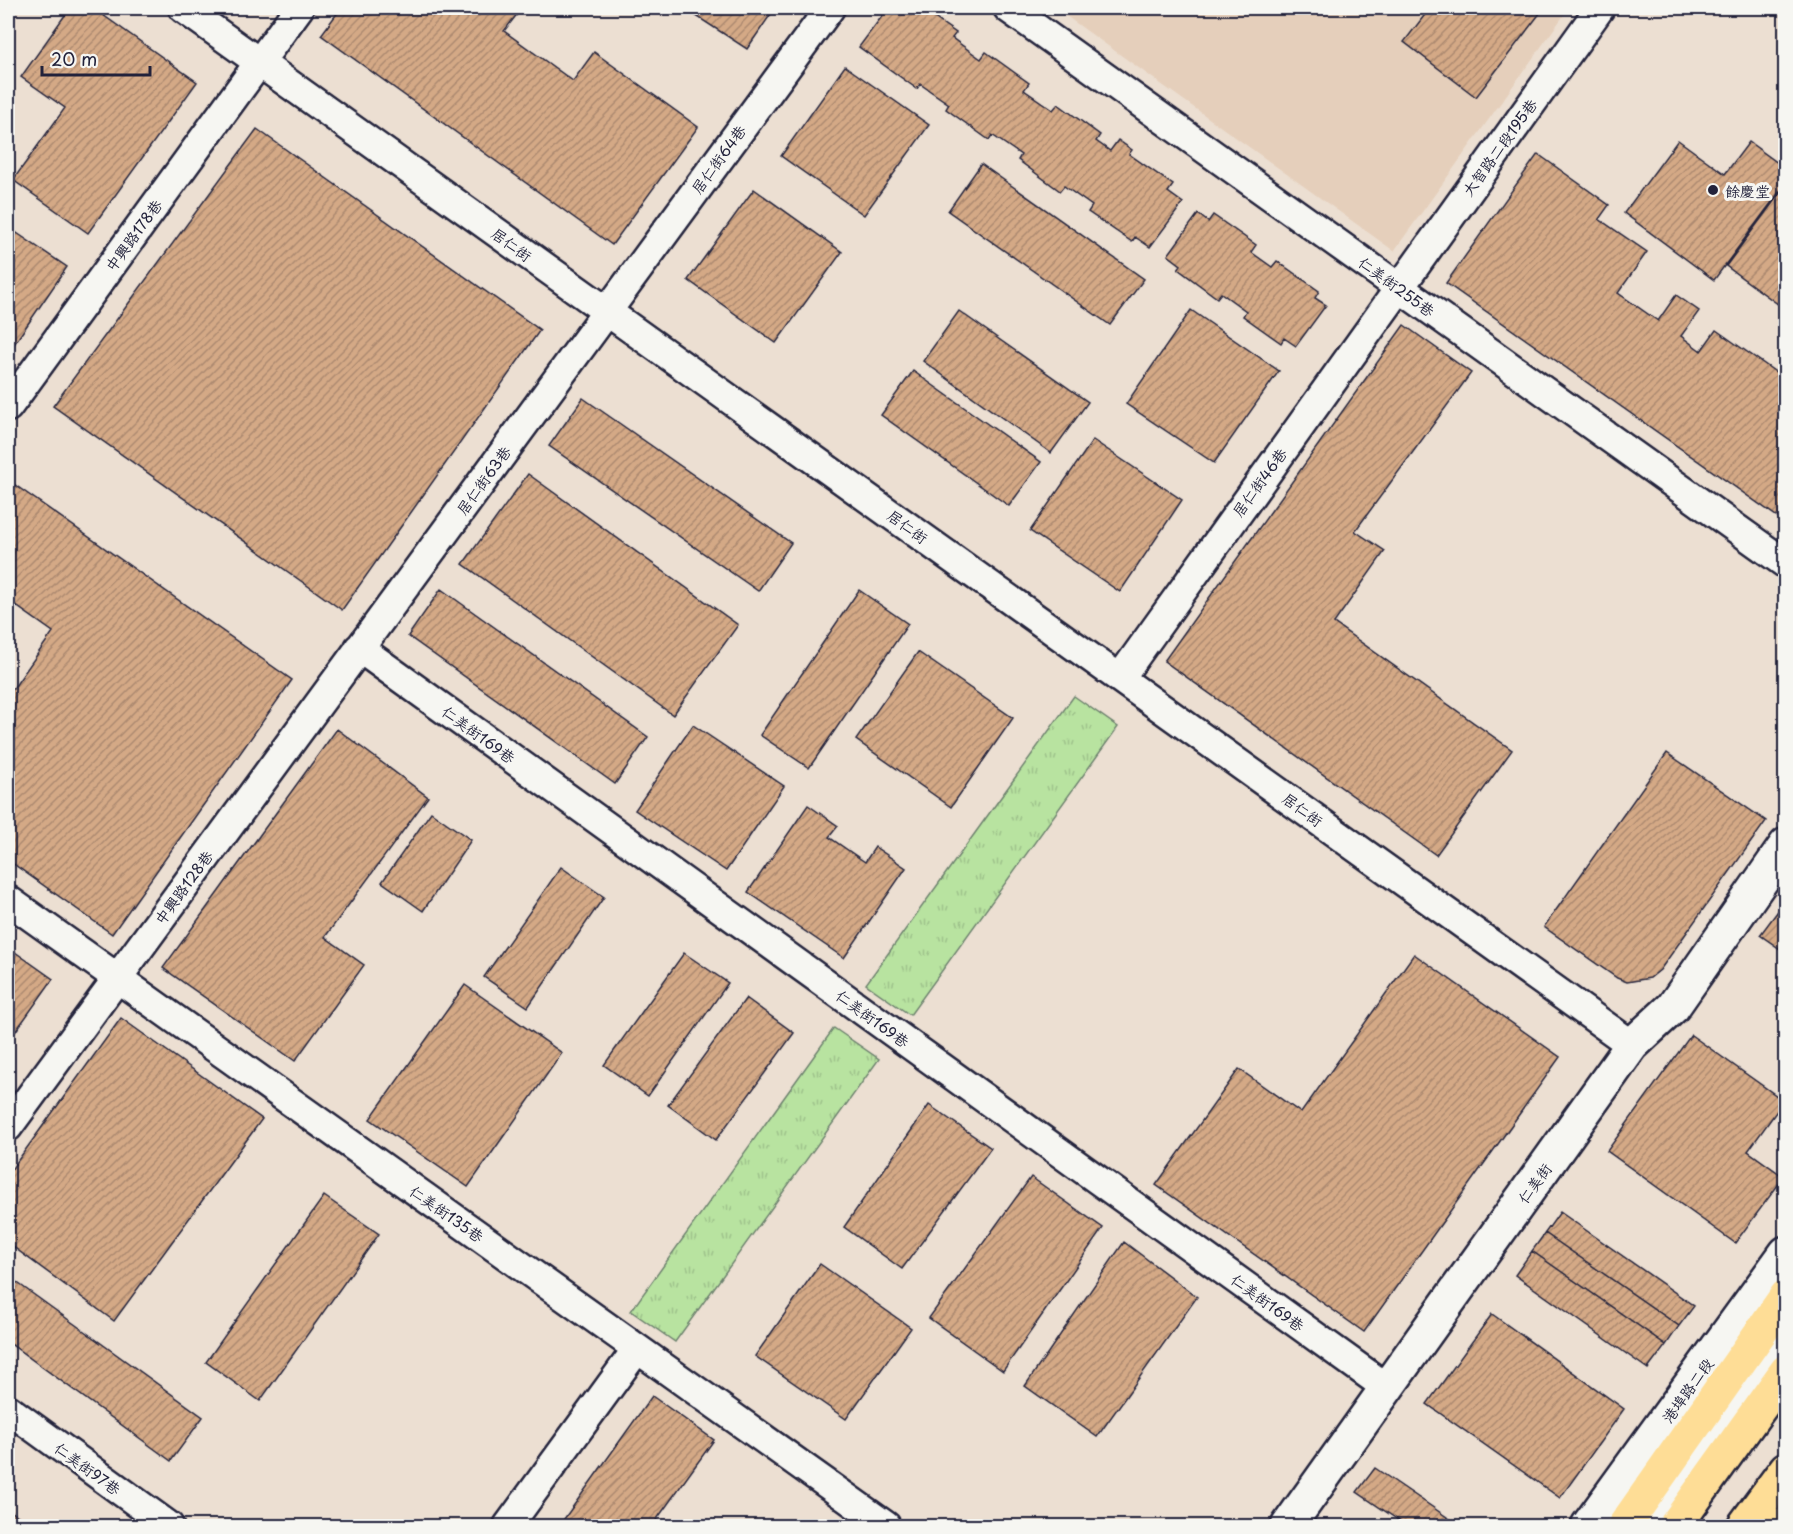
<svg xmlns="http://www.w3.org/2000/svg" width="1793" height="1534" viewBox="0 0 1793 1534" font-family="'Playpen Sans','LXGW WenKai TC',sans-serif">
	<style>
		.built { fill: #e5cfbb }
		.park { fill: url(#park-tufts); stroke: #6d826e; stroke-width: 1.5 }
		.building { fill: url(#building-hatch); stroke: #22223b; stroke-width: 1.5 }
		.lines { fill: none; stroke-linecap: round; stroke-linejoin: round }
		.street-casing { stroke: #22223b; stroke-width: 33 }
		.secondary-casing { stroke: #22223b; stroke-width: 38 }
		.highway-casing { stroke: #22223b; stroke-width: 38 }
		.street { stroke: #f6f6f2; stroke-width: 28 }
		.secondary { stroke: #f6f6f2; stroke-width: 33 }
		.highway { stroke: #fedd96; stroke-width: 33 }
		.poi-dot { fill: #22223b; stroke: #f6f6f2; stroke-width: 2 }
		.labels { text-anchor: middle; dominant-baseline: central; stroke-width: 6; stroke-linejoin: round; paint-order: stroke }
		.street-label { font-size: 15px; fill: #22223b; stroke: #f6f6f2 }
		.poi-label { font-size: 15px; fill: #22223b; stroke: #f6f6f2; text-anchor: start }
	</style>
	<defs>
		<pattern id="park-tufts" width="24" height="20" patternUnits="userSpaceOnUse" patternTransform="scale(1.5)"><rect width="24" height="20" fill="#b8e3a0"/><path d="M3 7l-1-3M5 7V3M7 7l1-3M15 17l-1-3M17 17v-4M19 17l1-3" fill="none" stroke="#9ec28b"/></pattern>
		<pattern id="building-hatch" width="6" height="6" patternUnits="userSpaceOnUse" patternTransform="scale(1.5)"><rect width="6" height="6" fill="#d4a986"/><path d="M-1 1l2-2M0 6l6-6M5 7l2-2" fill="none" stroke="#ac896f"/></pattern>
	</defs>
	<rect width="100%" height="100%" fill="#ecdfd2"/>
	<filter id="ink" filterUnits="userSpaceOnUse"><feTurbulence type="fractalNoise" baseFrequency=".0167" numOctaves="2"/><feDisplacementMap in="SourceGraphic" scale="12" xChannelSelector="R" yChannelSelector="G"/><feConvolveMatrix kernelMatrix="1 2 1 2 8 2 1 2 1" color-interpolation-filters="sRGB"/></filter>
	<g filter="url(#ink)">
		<path class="built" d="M1055,8H1569L1394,251Z"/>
		<path class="park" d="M1074,696L1118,727L910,1015L866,984Z
			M834,1028L879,1059L675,1342L631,1311Z"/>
		<path class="building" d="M70,8H93L197,82L88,233L13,180L65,108L21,77Z
			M341,8H522L504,31L573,81L594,52L698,127L612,245L321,35Z
			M684,8H775L747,49Z
			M888,8H920L956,33L952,38L981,59L986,52L1029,83L1024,90L1053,110L1058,104L1100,135L1096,141L1110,151L1118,140L1132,150L1129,154L1173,185L1168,192L1183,203L1150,247L1135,237L1132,242L1088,212L1092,206L1064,186L1060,191L1018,160L1021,155L992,135L989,140L946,109L949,104L920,84L917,89L859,47Z
			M1430,8H1544L1476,97L1404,42Z
			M845,66L929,125L864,215L781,156Z
			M257,129L540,330L342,610L53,406Z
			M1678,140L1725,174L1749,142L1786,169V183L1714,280L1624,213Z
			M1538,154L1609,205L1599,219L1647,252L1618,293L1658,321L1676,295L1699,311L1681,336L1701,351L1716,330L1777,373L1786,362V523L1446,283Z
			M981,164L1144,279L1110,325L948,211Z
			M1786,185V310L1726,266Z
			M754,189L842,252L776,343L688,280Z
			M1198,214L1208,222L1213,215L1256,245L1251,252L1272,267L1277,261L1319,291L1315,298L1326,305L1296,346L1284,338L1281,343L1243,316L1246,311L1221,293L1217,298L1178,269L1181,265L1168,255Z
			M8,227L67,267L8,353Z
			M1191,310L1279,371L1214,463L1126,404Z
			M959,311L1088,402L1051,453L923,361Z
			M1404,325L1471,373L1355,531L1385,551L1334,623L1512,750L1436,855L1164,661Z
			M913,371L1041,462L1009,506L881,415Z
			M583,398L791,543L758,591L549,446Z
			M1093,440L1182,500L1120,592L1030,531Z
			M528,474L738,625L673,715L463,564Z
			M8,480L292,680L112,934L8,860V696L53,632L8,600Z
			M441,589L648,737L615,784L408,636Z
			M859,590L908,624L809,768L760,735Z
			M918,652L1013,718L951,807L856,740Z
			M693,725L784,786L726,871L635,810Z
			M337,729L428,797L325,937L364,965L295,1061L163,968Z
			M1667,753L1766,821L1660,970L1650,978L1627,982L1617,978L1544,927Z
			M808,805L838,826L829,837L865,862L875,847L906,868L844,958L748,892Z
			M431,812L471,840L423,911L382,882Z
			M561,867L604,897L528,1007L484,977Z
			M1786,900V953L1760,935Z
			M8,947L53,979L8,1042Z
			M684,953L728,983L648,1096L604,1065Z
			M1414,954L1560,1057L1364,1332L1156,1185L1239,1069L1301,1113Z
			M465,985L562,1053L468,1187L370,1119Z
			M746,998L794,1033L716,1140L668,1105Z
			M121,1018L262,1119L114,1321L8,1243V1174Z
			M1691,1035L1784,1101L1748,1151L1784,1177L1735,1243L1607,1151Z
			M929,1105L991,1148L902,1269L844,1227Z
			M1031,1177L1103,1228L1003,1371L929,1318Z
			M324,1196L379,1234L260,1401L206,1362Z
			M1560,1212L1694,1306L1679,1326L1545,1233Z
			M1545,1233L1679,1326L1666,1345L1532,1251Z
			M1124,1242L1197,1297L1097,1437L1025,1386Z
			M1532,1251L1666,1345L1648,1369L1515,1275Z
			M820,1264L911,1328L846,1419L755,1356Z
			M8,1276L203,1417L171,1461L8,1342Z
			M1492,1314L1624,1409L1560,1498L1427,1404Z
			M652,1396L714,1440L652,1526H559Z
			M1375,1468L1460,1526H1407L1357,1492Z
			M8,1509L32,1526H8Z"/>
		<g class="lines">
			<defs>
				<path id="street" d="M183,8L1632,1045
					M1008,8L1786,564
					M8,407L299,8
					M359,648L1387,1388
					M1120,678L1600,8
					M8,900L886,1526
					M8,1127L830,8
					M8,1409L169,1526
					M508,1526L637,1349"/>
				<path id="secondary" d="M1288,1526L1632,1045L1673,1007L1786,845
					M1588,1526L1786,1253
					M1654,1526L1786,1342"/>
				<path id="highway" d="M1624,1526L1786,1296
					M1675,1526L1786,1371
					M1744,1526L1786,1469
					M1783,1526L1786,1523"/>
			</defs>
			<use href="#street" class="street-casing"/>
			<use href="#secondary" class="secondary-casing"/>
			<use href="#highway" class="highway-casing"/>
			<use href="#street" class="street"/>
			<use href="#secondary" class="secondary"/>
			<use href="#highway" class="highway"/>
		</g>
	</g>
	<circle class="poi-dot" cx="1713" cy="190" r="6"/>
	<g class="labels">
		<g class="street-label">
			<text transform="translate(1499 147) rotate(-54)">大智路二段195巷</text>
			<text transform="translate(718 159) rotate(-54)">居仁街64巷</text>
			<text transform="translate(133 235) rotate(-54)">中興路178巷</text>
			<text transform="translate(512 244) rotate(36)">居仁街</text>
			<text transform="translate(1397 286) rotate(36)">仁美街255巷</text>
			<text transform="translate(483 480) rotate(-54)">居仁街63巷</text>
			<text transform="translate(1259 482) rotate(-54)">居仁街46巷</text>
			<text transform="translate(908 526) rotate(36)">居仁街</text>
			<text transform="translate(479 734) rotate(36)">仁美街169巷</text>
			<text transform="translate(1303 809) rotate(36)">居仁街</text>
			<text transform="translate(183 887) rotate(-54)">中興路128巷</text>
			<text transform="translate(873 1018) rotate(36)">仁美街169巷</text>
			<text transform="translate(1534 1183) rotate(-54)">仁美街</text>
			<text transform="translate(447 1213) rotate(35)">仁美街135巷</text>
			<text transform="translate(1268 1302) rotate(36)">仁美街169巷</text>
			<text transform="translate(1687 1390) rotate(-54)">港埠路二段</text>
			<text transform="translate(88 1468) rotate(36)">仁美街97巷</text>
		</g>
		<g class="poi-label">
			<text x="1725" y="190">餘慶堂</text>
		</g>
	</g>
	<rect width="1793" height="1534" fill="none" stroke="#f6f6f2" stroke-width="30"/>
	<rect x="15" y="15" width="1763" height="1504" fill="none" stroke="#22223b" stroke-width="2" filter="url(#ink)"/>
	<path d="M42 66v9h108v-9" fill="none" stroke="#22223b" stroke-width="3"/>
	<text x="51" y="66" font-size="18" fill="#22223b" stroke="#f6f6f2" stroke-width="4.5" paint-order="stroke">20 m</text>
</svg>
